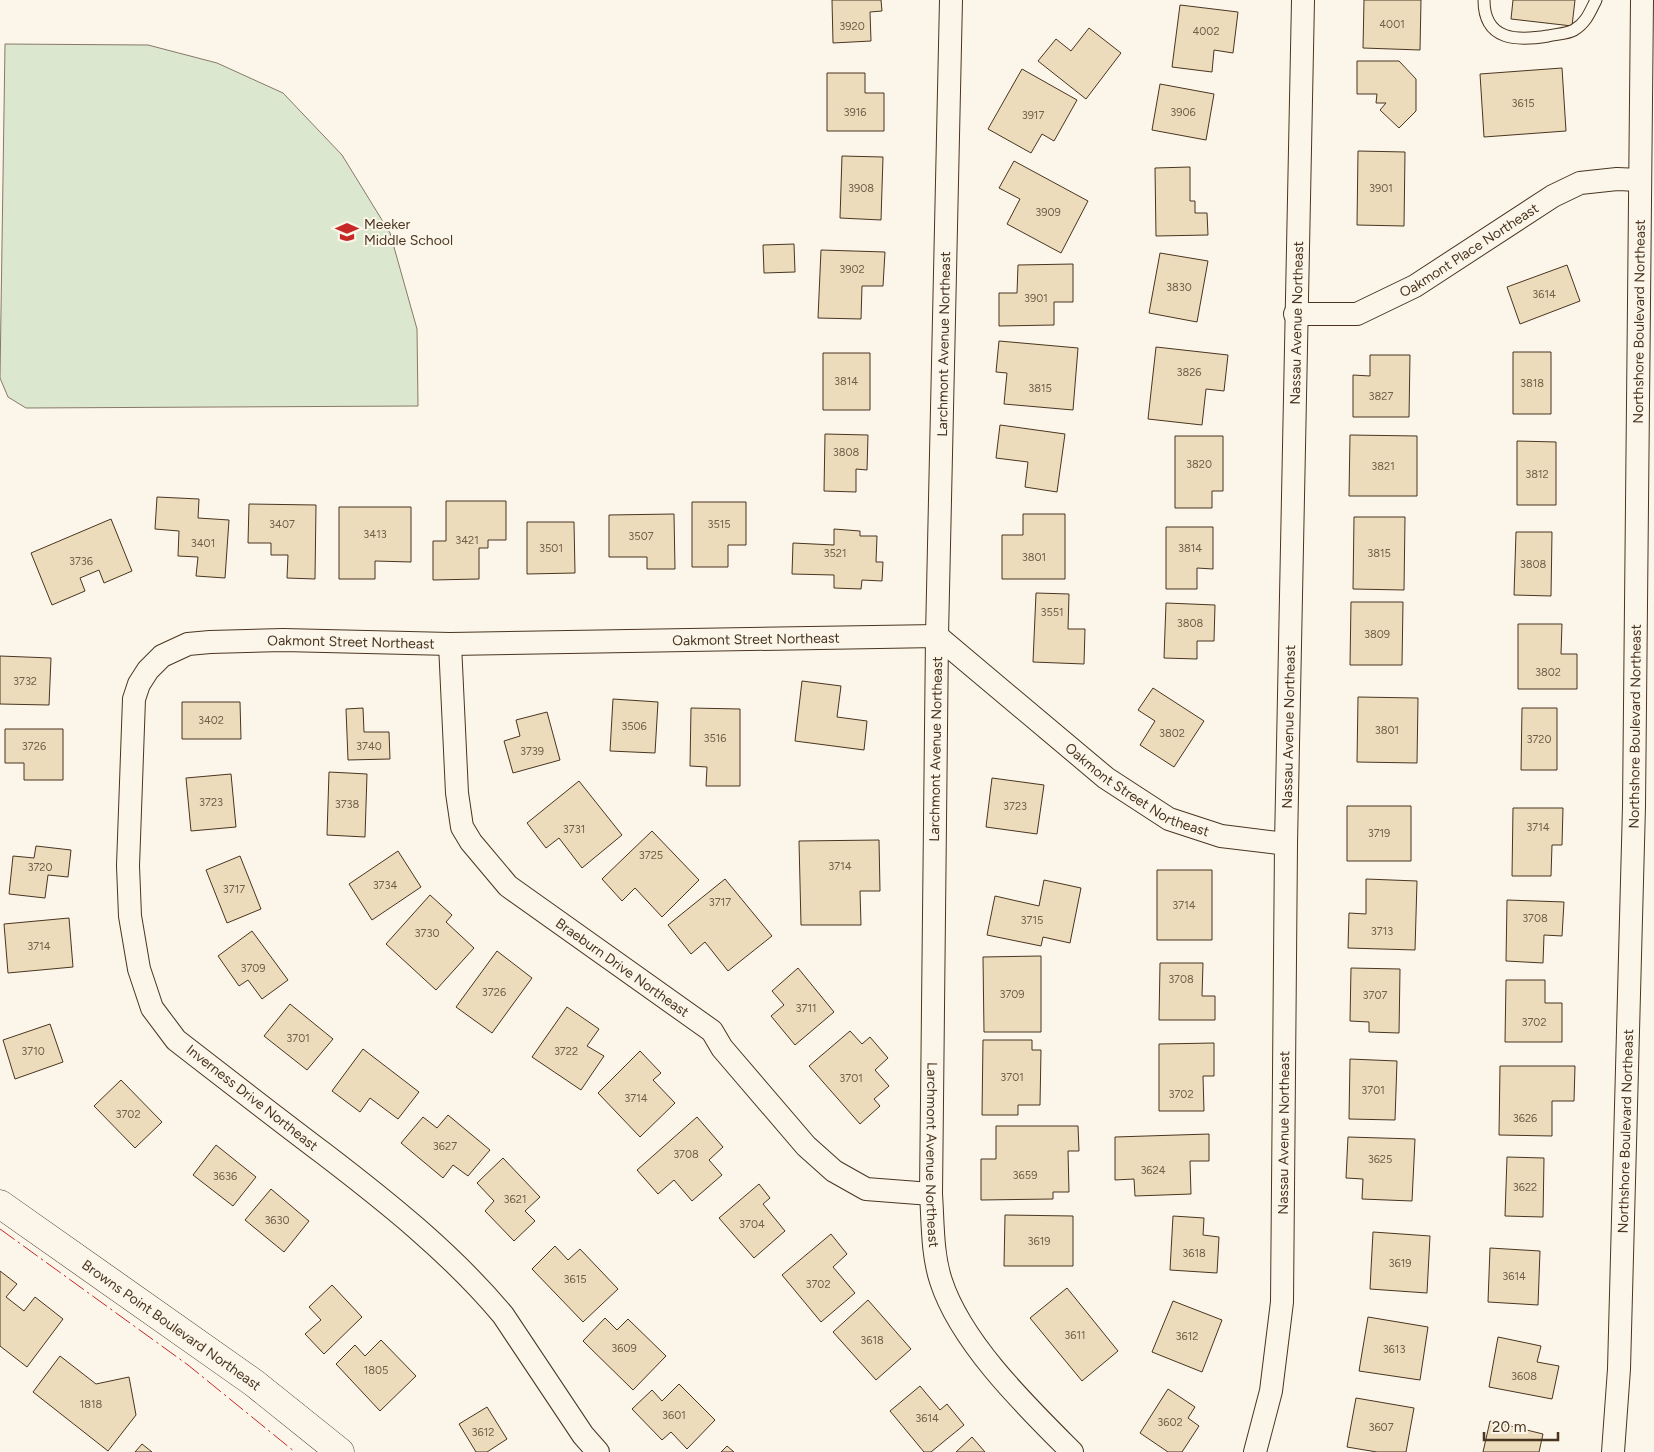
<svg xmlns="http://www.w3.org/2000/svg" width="1654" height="1452" viewBox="0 0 1654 1452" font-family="Figtree,sans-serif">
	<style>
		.green { fill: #dce7d0; stroke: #887966 }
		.building { fill: #ecdcbc; stroke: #4a3520 }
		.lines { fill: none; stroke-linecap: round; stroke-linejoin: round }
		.lane-casing { stroke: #4a3520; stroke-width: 13 }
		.street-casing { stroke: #4a3520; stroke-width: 24 }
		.secondary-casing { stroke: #4a3520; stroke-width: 29 }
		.lane { stroke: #fbf6e9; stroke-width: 11 }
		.street { stroke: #fbf6e9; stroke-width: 22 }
		.secondary { stroke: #fbf6e9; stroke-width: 28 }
		.power { stroke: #c62828; stroke-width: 1; stroke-dasharray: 18 4 2.5 4; stroke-linecap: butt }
		.labels { text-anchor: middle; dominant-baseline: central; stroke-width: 4; stroke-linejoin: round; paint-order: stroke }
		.number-label { font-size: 11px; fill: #725f47 }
		.poi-label { font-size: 14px; fill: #4a3520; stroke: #fbf6e9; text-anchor: start }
		.street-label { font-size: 14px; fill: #4a3520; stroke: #fbf6e9 }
	</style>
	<rect width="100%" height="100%" fill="#fbf6e9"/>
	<path class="green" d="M5,44L148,45L217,63L283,93L342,155L390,233L417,329L418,406L26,408L8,397L0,378Z"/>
	<path class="building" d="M832,0H881L882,11L870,12L871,41L833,43Z
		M1364,0H1421L1420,50L1363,48Z
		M1513,0H1575L1572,26L1511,19Z
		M1180,5L1238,12L1233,53L1214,50L1212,72L1172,67Z
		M1089,28L1121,53L1086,99L1038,61L1056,39L1071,51Z
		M1357,61H1399L1416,79V111L1399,128L1380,110L1386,103H1376L1377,94H1357Z
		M1562,68L1566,131L1484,137L1480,74Z
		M1022,69L1077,100L1054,141L1042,134L1031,153L988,129Z
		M827,73H865V93H884V131H827Z
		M1160,84L1214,94L1206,140L1152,130Z
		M1358,151L1405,152L1404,226L1357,225Z
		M842,156L883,157L881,220L840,218Z
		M1014,161L1088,201L1061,253L1007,224L1020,199L999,188Z
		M1190,167V201H1195V213H1207L1208,235L1156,236L1155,168Z
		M794,244L795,272L764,273L763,245Z
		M821,250L885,252L883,286H862L861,319L818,318Z
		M1160,253L1208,261L1197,322L1149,313Z
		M1073,264V302H1054V325L999,326V293H1017L1018,265Z
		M1567,265L1580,301L1520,324L1507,287Z
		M999,341L1078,348L1073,410L1004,404L1007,373L996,372Z
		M1156,347L1228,355L1224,391L1206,389L1202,425L1148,419Z
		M1513,352H1551V414H1513Z
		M823,353H870V410H823Z
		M1370,355H1410L1409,417H1353V375L1370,376Z
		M1000,425L1065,434L1057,492L1025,487L1028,462L996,458Z
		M825,434L868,435L867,470L856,469V492L824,491Z
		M1350,435L1417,436V496H1349Z
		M1175,436H1223V491H1212V508H1175Z
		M1517,441L1556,442V505H1517Z
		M157,497L199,499L198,518L229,520L225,578L196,576L198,557L178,556L179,531L155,529Z
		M446,501H506V540H488V548H479V579L433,580V541H446Z
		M692,502H746V545H728V567H692Z
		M249,504L316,505L315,579L287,578L288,555H271V543H248Z
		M339,507H411V562L375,561V579H339Z
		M674,514L675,569H647V557H609V515Z
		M1023,514H1065V579H1002V535H1023Z
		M1354,517H1405L1404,590L1353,589Z
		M111,519L132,571L104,583L99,570L80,578L85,591L52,605L31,553Z
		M527,522H574L575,573L527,574Z
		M1166,527H1213V569L1197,568V589H1166Z
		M834,529L860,531V536H877L876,562H883L882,581L862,580L861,589L834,588V575L792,574L793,543L834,545Z
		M1516,532H1552L1551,596L1514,595Z
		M1036,593L1069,594L1068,629H1085L1084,664L1033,662Z
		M1351,602H1403L1402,665H1350Z
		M1166,603L1215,605L1214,641H1197V659L1164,658Z
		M1518,624H1562L1561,654H1577V689H1518Z
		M0,656L51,658L49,705L0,704Z
		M802,681L841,686L837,717L867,721L864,750L795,741Z
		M1153,688L1204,721L1174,767L1140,745L1155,721L1138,710Z
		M1358,697L1418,698L1417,763L1357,762Z
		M613,699L658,702L655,753L610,751Z
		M182,702H240L241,739H182Z
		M363,708L364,732H389L390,759L348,760L346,709Z
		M691,708L740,709V786H706L707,767L690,766Z
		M1522,708H1557V770H1521Z
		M547,712L560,760L513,773L504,741L520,736L516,720Z
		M5,729H63V780H24V763H5Z
		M329,772L367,774L365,837L327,835Z
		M231,774L236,827L191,831L186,778Z
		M992,778L1044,785L1037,834L986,827Z
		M579,781L622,835L582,868L559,838L546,848L527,823Z
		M1347,806H1411V861H1347Z
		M1513,808H1563L1562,845H1552L1551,876H1512Z
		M652,831L699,880L662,917L635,888L622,901L602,879Z
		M879,840L880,891H860L861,925H801L799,841Z
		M36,846L71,850L68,877L48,875L45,898L9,894L13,856L34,858Z
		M398,851L421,887L372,920L349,884Z
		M240,856L261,909L227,923L206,870Z
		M1157,870H1212V940H1157Z
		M725,879L772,936L728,971L705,942L691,954L668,925Z
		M1366,879L1417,881L1415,950L1348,948L1349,913L1366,914Z
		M1044,880L1081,888L1070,943L1043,937L1041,946L987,935L995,896L1039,906Z
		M430,895L452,915L446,922L474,948L436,990L386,944Z
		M1507,900L1564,902L1562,936L1544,935L1543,963L1506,961Z
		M69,918L73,967L8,973L4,924Z
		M252,931L288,980L262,999L248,980L239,986L218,956Z
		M497,951L532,978L492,1033L456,1007Z
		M1041,956V1032H984L983,957Z
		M1160,963H1203L1202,996H1215V1020H1159Z
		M798,968L834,1012L795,1045L771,1016L784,1005L772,991Z
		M1351,968L1400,969L1399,1033L1369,1032V1022L1350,1021Z
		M1506,980H1545V1003H1562V1042H1505Z
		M290,1004L333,1039L307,1070L264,1036Z
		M567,1007L599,1029L587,1046L604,1056L581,1090L532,1057Z
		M50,1024L63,1062L15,1079L3,1040Z
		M850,1031L862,1044L870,1037L888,1058L875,1070L889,1086L874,1099L880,1106L860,1124L809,1066Z
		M983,1040H1032V1050H1041L1040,1105H1018V1115H982Z
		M1214,1043V1076H1203L1204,1111H1159V1044Z
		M363,1049L419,1092L398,1119L370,1098L360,1112L332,1091Z
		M640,1051L661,1073L653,1080L675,1103L640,1137L598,1093Z
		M1350,1059L1397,1061L1395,1120L1349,1119Z
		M1500,1066H1575L1574,1101H1552V1136L1499,1135Z
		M121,1080L162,1122L135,1148L94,1106Z
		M448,1115L490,1150L468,1176L453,1165L443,1178L401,1143L423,1117L437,1128Z
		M697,1117L723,1147L709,1160L722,1175L692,1201L674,1180L658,1194L637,1170Z
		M996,1126H1078L1079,1151H1068L1069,1192H1053V1199L981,1200V1159H996Z
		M1209,1134V1161H1190L1191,1194L1135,1196L1134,1179L1115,1180V1137Z
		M1348,1137L1415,1139L1412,1201L1362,1199L1363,1179L1346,1178Z
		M216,1145L256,1177L233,1206L193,1175Z
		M1507,1157L1544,1158L1543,1217L1505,1216Z
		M503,1158L540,1197L525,1211L535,1221L514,1241L485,1211L494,1201L477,1183Z
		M759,1184L770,1198L763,1204L785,1231L754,1258L719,1218Z
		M271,1189L309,1221L284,1252L245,1220Z
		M1005,1215L1073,1216V1266H1004Z
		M1173,1216L1204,1218L1203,1235L1219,1237L1217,1273L1170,1270Z
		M1373,1232L1430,1236L1427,1293L1370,1289Z
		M831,1234L847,1254L833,1267L855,1293L821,1322L782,1275Z
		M555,1246L568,1260L580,1249L618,1289L583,1322L532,1269Z
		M1490,1248L1540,1251L1538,1305L1488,1302Z
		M0,1271L17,1284L6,1297L24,1311L35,1297L63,1319L27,1367L0,1346Z
		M332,1285L362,1317L324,1354L305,1334L321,1320L309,1307Z
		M1067,1288L1118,1351L1082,1381L1030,1318Z
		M868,1300L911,1349L876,1380L833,1332Z
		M1173,1301L1222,1320L1202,1372L1152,1352Z
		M1368,1317L1428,1327L1420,1380L1359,1371Z
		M605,1318L617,1330L628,1319L666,1356L633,1390L583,1341Z
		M1498,1337L1541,1346L1537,1362L1559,1366L1552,1399L1489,1387Z
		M381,1340L416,1376L380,1411L336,1364L355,1345L365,1356Z
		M60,1356L96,1384L129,1377L136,1415L108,1451L33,1392Z
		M679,1384L715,1420L687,1449L671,1432L662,1440L632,1409L652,1390L662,1401Z
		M920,1386L940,1410L947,1404L964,1425L931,1452H924L890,1411Z
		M1168,1389L1195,1407L1188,1418L1199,1426L1182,1452H1168L1140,1433Z
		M1356,1398L1414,1408L1406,1452H1377L1347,1447Z
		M487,1407L507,1439L487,1452H476L459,1424Z
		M1490,1421L1543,1434L1539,1452H1483Z
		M972,1437L985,1452H956Z
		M142,1444L152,1452H135Z
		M727,1446L734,1452H721Z"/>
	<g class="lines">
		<defs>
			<path id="lane" d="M1484,0C1484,41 1517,41 1548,36C1556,34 1567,34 1574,30C1586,23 1590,12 1596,0"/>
			<g id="street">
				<path id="s1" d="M951,0L937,636L931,1194C933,1223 932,1254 941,1281C961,1343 1026,1406 1072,1452"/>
				<path id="s2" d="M1295,314H1357L1415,286L1553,196L1580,183L1617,179L1640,180"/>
				<path id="s3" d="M450,644L457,793L462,827L471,842L508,886L712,1031L722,1048L806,1146L834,1171L866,1189L931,1194"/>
				<path id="s4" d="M598,1452L583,1435L503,1315C451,1253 387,1202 323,1153C274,1116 225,1078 176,1040L152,1008L139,969L130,916L128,866L134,699L139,684L148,670L162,656L188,644L210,642L283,640L450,644L937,636L1106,778L1169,819L1221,836L1286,844"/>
				<path id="s5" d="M1255,1452L1271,1391L1282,1302L1286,844L1303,0"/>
				<path id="s6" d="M1613,1452L1619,1369L1634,806L1642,0"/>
			</g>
			<g id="secondary">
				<path id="s7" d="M0,1204L254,1383L340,1452"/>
			</g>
		</defs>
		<use href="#lane" class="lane-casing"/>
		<use href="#street" class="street-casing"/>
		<use href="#secondary" class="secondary-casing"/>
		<use href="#lane" class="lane"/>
		<use href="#street" class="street"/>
		<use href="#secondary" class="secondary"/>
		<path class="power" d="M0,1229L188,1365L295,1452"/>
	</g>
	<defs>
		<symbol id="school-bare" viewBox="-9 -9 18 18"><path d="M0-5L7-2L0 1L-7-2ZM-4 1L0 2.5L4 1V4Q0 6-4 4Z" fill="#c62828" stroke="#fbf6e9" stroke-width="2.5" paint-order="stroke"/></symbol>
	</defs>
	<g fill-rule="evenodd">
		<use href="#school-bare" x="331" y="216" width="32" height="32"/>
	</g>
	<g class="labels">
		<g class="number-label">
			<text x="1392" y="24">4001</text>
			<text x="852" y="26">3920</text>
			<text x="1206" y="31">4002</text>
			<text x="1523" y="103">3615</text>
			<text x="855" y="112">3916</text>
			<text x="1183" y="112">3906</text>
			<text x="1033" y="115">3917</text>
			<text x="861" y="188">3908</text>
			<text x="1381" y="188">3901</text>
			<text x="1048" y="212">3909</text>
			<text x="852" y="269">3902</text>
			<text x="1179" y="287">3830</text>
			<text x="1544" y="294">3614</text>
			<text x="1036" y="298">3901</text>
			<text x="1189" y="372">3826</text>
			<text x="846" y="381">3814</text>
			<text x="1532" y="383">3818</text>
			<text x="1040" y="388">3815</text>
			<text x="1381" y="396">3827</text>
			<text x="846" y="452">3808</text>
			<text x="1199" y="464">3820</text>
			<text x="1383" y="466">3821</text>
			<text x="1537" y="474">3812</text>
			<text x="282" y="524">3407</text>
			<text x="719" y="524">3515</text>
			<text x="375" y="534">3413</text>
			<text x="641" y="536">3507</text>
			<text x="467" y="540">3421</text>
			<text x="203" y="543">3401</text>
			<text x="551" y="548">3501</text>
			<text x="1190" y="548">3814</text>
			<text x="835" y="553">3521</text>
			<text x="1379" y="553">3815</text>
			<text x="1034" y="557">3801</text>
			<text x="81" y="561">3736</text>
			<text x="1533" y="564">3808</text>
			<text x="1052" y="612">3551</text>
			<text x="1190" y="623">3808</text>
			<text x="1377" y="634">3809</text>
			<text x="1548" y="672">3802</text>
			<text x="25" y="681">3732</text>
			<text x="211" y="720">3402</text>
			<text x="634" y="726">3506</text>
			<text x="1387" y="730">3801</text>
			<text x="1172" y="733">3802</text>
			<text x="715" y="738">3516</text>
			<text x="1539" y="739">3720</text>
			<text x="34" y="746">3726</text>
			<text x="369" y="746">3740</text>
			<text x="532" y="751">3739</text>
			<text x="211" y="802">3723</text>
			<text x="347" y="804">3738</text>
			<text x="1015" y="806">3723</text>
			<text x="1538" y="827">3714</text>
			<text x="574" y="829">3731</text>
			<text x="1379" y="833">3719</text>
			<text x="651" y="855">3725</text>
			<text x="840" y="866">3714</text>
			<text x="40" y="867">3720</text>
			<text x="385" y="885">3734</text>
			<text x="234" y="889">3717</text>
			<text x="720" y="902">3717</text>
			<text x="1184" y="905">3714</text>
			<text x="1535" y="918">3708</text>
			<text x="1032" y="920">3715</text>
			<text x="1382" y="931">3713</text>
			<text x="427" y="933">3730</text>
			<text x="39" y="946">3714</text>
			<text x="253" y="968">3709</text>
			<text x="1181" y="979">3708</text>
			<text x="494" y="992">3726</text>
			<text x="1012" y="994">3709</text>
			<text x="1375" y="995">3707</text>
			<text x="806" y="1008">3711</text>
			<text x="1534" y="1022">3702</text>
			<text x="298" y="1038">3701</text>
			<text x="33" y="1051">3710</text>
			<text x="566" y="1051">3722</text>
			<text x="1012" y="1077">3701</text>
			<text x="851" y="1078">3701</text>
			<text x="1373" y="1090">3701</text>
			<text x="1181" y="1094">3702</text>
			<text x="636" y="1098">3714</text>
			<text x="128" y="1114">3702</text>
			<text x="1525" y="1118">3626</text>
			<text x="445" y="1146">3627</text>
			<text x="686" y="1154">3708</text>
			<text x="1380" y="1159">3625</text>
			<text x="1153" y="1170">3624</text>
			<text x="1025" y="1175">3659</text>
			<text x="225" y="1176">3636</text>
			<text x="1525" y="1187">3622</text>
			<text x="515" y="1199">3621</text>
			<text x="277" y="1220">3630</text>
			<text x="752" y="1224">3704</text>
			<text x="1039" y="1241">3619</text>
			<text x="1194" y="1253">3618</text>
			<text x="1400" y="1263">3619</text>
			<text x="1514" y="1276">3614</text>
			<text x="575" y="1279">3615</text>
			<text x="818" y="1284">3702</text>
			<text x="1075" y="1335">3611</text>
			<text x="1187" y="1336">3612</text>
			<text x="872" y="1340">3618</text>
			<text x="624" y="1348">3609</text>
			<text x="1394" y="1349">3613</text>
			<text x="376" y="1370">1805</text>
			<text x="1524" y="1376">3608</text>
			<text x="91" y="1404">1818</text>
			<text x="674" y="1415">3601</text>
			<text x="927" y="1418">3614</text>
			<text x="1170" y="1422">3602</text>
			<text x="1381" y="1427">3607</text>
			<text x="483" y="1432">3612</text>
		</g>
		<g class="poi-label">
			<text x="364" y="224">Meeker<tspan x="364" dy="16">Middle School</tspan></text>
		</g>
		<g class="street-label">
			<text stroke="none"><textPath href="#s2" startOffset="191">Oakmont Place Northeast</textPath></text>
			<text stroke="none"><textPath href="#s6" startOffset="1131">Northshore Boulevard Northeast</textPath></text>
			<text stroke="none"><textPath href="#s5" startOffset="1132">Nassau Avenue Northeast</textPath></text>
			<text transform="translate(944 344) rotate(-89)">Larchmont Avenue Northeast</text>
			<text stroke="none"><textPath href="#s4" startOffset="1596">Oakmont Street Northeast</textPath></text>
			<text stroke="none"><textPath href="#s4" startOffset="1191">Oakmont Street Northeast</textPath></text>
			<text stroke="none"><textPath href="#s6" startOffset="726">Northshore Boulevard Northeast</textPath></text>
			<text stroke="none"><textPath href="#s5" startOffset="728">Nassau Avenue Northeast</textPath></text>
			<text transform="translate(936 749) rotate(-89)">Larchmont Avenue Northeast</text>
			<text stroke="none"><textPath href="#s4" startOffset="2031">Oakmont Street Northeast</textPath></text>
			<text stroke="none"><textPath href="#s3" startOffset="399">Braeburn Drive Northeast</textPath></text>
			<text transform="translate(252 1098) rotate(38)">Inverness Drive Northeast</text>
			<text stroke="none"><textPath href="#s6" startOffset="321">Northshore Boulevard Northeast</textPath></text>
			<text stroke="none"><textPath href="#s5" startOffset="322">Nassau Avenue Northeast</textPath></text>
			<text stroke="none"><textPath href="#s1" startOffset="1155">Larchmont Avenue Northeast</textPath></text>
			<text stroke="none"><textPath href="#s7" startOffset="210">Browns Point Boulevard Northeast</textPath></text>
		</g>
	</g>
	<path d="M1484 1432v8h74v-8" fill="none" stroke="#4a3520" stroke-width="2.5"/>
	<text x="1492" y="1432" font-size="15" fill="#4a3520" stroke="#fbf6e9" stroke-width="4" paint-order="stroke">20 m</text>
</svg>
